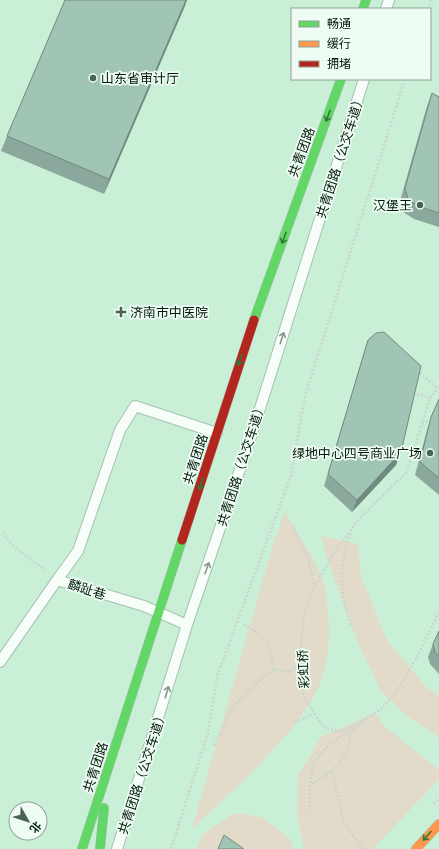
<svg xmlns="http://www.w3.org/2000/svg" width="439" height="849" viewBox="0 0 439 849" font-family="Cabin,'Noto Sans SC',sans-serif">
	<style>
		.green { fill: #e3dbca }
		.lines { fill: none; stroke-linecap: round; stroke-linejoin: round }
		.lane-casing { stroke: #a5c2af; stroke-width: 12 }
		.fast-casing { stroke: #a5c2af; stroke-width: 10 }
		.slow-casing { stroke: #a5c2af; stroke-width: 10 }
		.jam-casing { stroke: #a5c2af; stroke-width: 10 }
		.path { stroke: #cad5ce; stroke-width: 2.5; stroke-dasharray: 2 2; stroke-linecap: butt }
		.lane { stroke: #f7fdf9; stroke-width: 10 }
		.fast { stroke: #63d668; stroke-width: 9 }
		.slow { stroke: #ff974d; stroke-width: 9 }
		.jam { stroke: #b3261e; stroke-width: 9 }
		.wall { fill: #8aa99c }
		.shaded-wall { fill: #718a7f }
		.building { fill: #a1c5b5; stroke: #718a7f }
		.oneway { stroke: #327839 }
		.oneway2 { stroke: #88968d }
		.poi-dot { fill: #476452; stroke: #effcf3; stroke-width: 1.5 }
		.labels { text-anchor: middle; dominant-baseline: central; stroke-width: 3.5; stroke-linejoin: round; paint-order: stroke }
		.poi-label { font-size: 13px; fill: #00190a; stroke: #effcf3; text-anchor: start }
		.street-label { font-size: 13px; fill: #00190a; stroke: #effcf3 }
	</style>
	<rect width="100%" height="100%" fill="#caefd7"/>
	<path class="green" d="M285,512C299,536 317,560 325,587C327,595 327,604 328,612C330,632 329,652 324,672C309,725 232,791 192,829L274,541Z
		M321,536L358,544L361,577L387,640L426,687L439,696V737L411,719L382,693L358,643L330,566Z
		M375,713L385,727L439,770V779L373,849H304L297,813L298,776L321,737Z
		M235,813L262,817L290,839L293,849H225L220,846L216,849H196L203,834Z"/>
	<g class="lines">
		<defs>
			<path id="lane" d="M386,9L389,0
				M57,580L78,551L120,430L135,406L217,433
				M0,662L57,580L144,606L187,625
				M117,849L187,625L250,440L364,79"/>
			<path id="fast" d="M363,9L366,0
				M254,320L341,79
				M82,849L182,540
				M100,849L104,808"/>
			<path id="slow" d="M416,849L439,824"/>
			<path id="jam" d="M182,540L254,320"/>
		</defs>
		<use href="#lane" class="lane-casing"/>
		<use href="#fast" class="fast-casing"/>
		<use href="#slow" class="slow-casing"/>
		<use href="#jam" class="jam-casing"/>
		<path class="path" d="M428,9L431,0
			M417,370L437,388
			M439,387L430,398L407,472L359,519L336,550L316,584L305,609L301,641V667L304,698L323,726L339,732L350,728L381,709L397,691L417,657L439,612
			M413,393L430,398
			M422,421L430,422
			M293,526L309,562L314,586
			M3,532L11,544L46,571
			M350,533C339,568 339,590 351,625
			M244,624C267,637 270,644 274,670L285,672L301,667
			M295,722L314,714
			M214,746L232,708L257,682L274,670
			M332,771C343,759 351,749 350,732
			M309,786L332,771L344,824L364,849
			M434,804L439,798
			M310,811C309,789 308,763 327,747C337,737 352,731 364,722
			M171,849L208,733L218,674L291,475L305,396L405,79"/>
		<use href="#lane" class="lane"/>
		<use href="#fast" class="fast"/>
		<use href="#slow" class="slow"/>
		<use href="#jam" class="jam"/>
	</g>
	<path class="wall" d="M65,0H187L104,194L1,151L7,136Z
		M432,93L439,97V227L414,219L403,212L400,201L427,106Z
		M368,340L396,465L352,512L324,486L364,353Z
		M439,399V495L415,475L427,430Z
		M439,631V674L430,664L428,657L433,644Z"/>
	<path class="shaded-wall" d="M186,0H187L185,6L104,194L109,179Z
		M401,452L396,465L352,512L357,500Z"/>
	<path class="building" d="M65,0H186L109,179L7,136Z
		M432,93L439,97V213L418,206L408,199L405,188Z
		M384,332L421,366L401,452L357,500L328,474L368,340L376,333Z
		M439,399V478L420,462L431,417Z
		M439,631V656L435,652L433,644Z
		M224,835L244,849H218Z"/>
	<defs><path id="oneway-shaft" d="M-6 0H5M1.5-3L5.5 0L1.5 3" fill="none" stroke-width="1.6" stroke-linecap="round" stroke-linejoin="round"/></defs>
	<g class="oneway">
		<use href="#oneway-shaft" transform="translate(328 116) rotate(110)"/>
		<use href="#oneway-shaft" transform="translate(284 238) rotate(110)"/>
		<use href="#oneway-shaft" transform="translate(240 360) rotate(109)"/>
		<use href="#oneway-shaft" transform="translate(201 484) rotate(108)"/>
		<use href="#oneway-shaft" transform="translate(427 836) rotate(132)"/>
	</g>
	<g class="oneway2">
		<use href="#oneway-shaft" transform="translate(282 338) rotate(-72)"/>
		<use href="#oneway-shaft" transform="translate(207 568) rotate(-71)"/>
		<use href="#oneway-shaft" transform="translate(167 692) rotate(-73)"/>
	</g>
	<g class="poi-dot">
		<circle cx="93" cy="78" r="4"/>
		<circle cx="420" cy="205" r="4"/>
		<path d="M119 306h4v4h4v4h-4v4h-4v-4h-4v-4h4z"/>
		<circle cx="430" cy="453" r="4"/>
	</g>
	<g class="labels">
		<g class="poi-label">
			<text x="101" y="78">山东省审计厅</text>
			<text x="412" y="205" text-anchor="end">汉堡王</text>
			<text x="130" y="312">济南市中医院</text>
			<text x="422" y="453" text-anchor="end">绿地中心四号商业广场</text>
		</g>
		<g class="street-label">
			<text transform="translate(301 152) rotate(-70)">共青团路</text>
			<text transform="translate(340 156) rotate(-72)">共青团路（公交车道）</text>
			<text transform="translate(195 459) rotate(-72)">共青团路</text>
			<text transform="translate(241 464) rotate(-72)">共青团路（公交车道）</text>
			<text transform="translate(87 589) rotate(18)">麟趾巷</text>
			<text transform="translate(303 669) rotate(-93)">彩虹桥</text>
			<text transform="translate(95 767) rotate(-72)">共青团路</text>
			<text transform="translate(142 772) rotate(-72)">共青团路（公交车道）</text>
		</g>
	</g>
	<rect x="291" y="8" width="140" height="72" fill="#effcf3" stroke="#8fa196"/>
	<rect x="299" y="21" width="20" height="6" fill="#63d668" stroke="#8fa196"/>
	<text x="327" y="28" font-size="12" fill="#00190a">畅通</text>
	<rect x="299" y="41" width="20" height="6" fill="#ff974d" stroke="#8fa196"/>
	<text x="327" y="48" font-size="12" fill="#00190a">缓行</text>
	<rect x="299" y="61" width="20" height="6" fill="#b3261e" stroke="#8fa196"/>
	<text x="327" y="68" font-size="12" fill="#00190a">拥堵</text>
	<g transform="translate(28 821) rotate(129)"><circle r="19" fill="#effcf3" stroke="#8fa196"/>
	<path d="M0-3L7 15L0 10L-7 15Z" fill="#476452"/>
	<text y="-6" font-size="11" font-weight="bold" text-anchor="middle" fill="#00190a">北</text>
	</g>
</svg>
